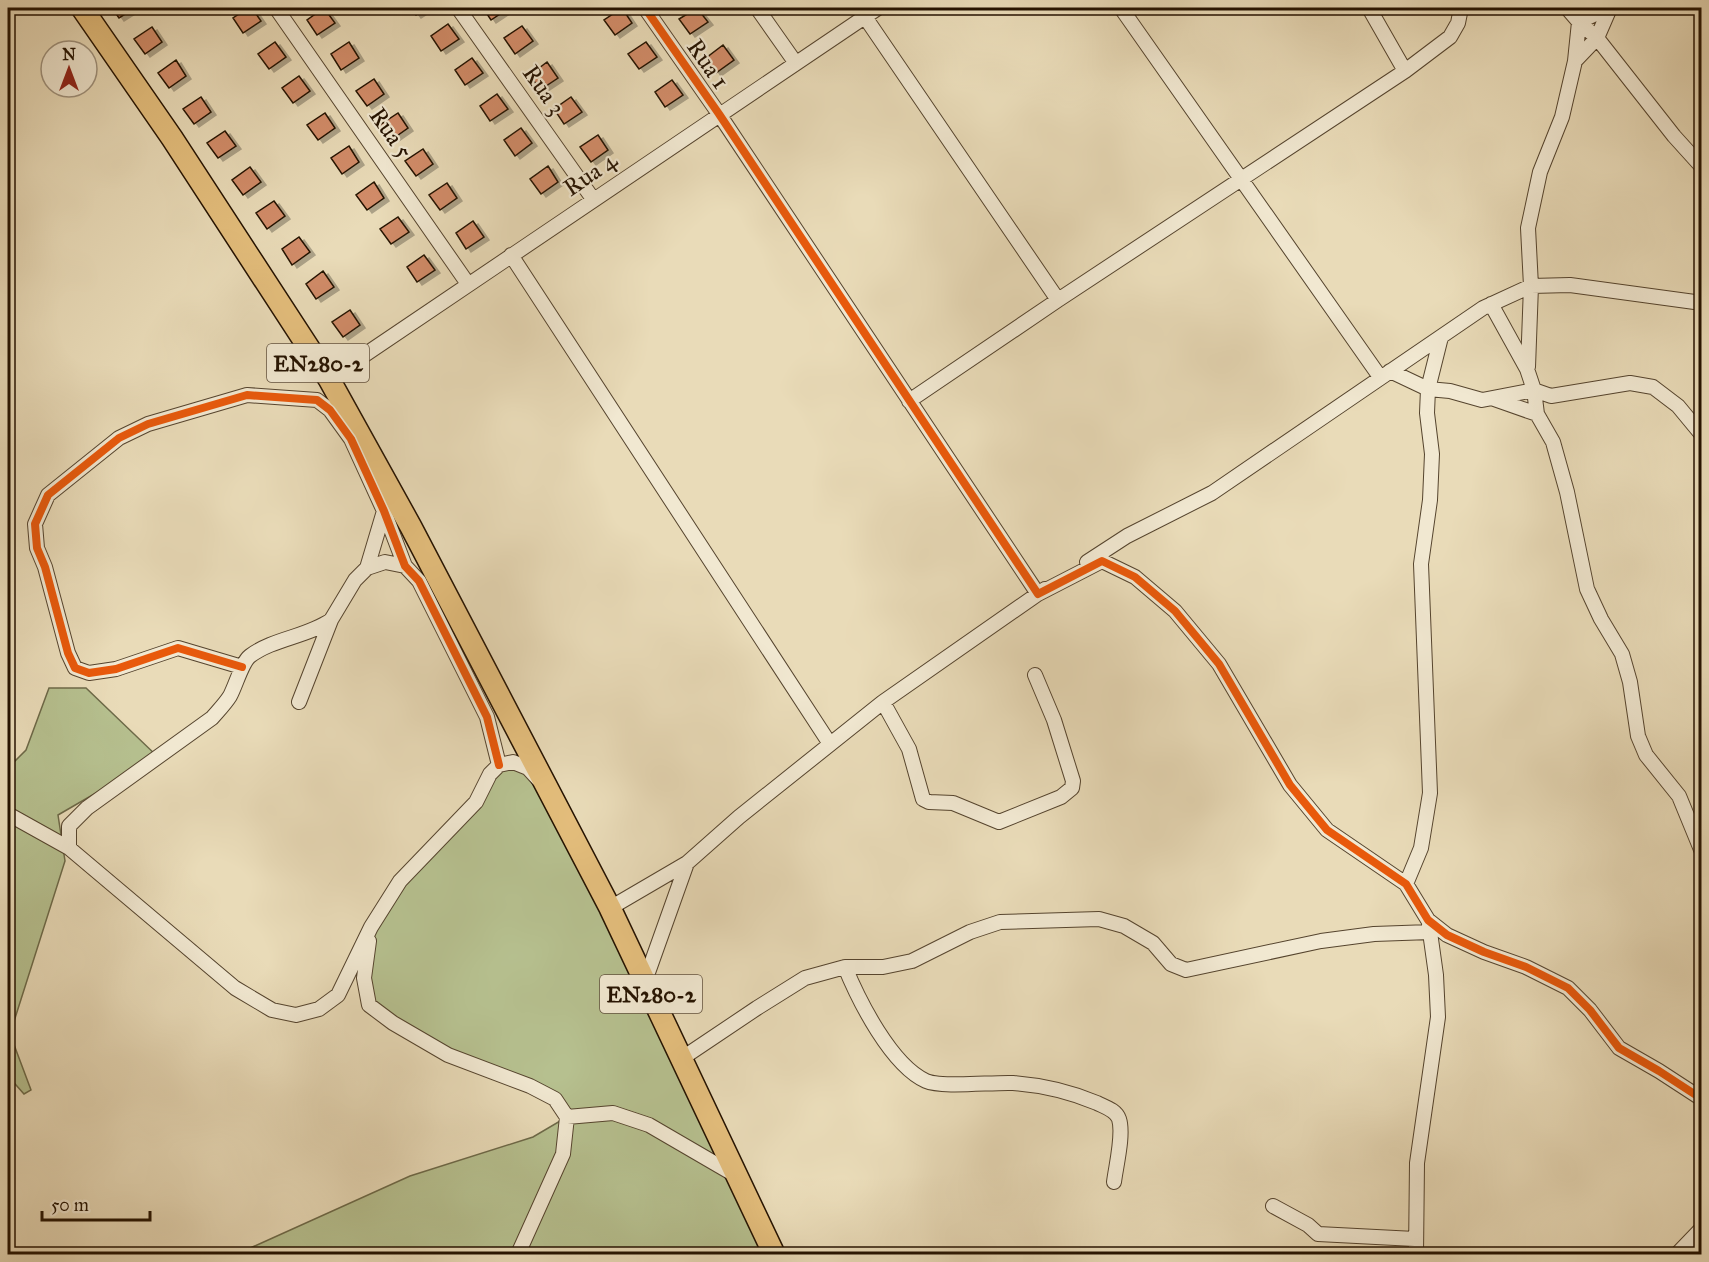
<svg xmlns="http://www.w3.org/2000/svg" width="1709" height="1262" viewBox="0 0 1709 1262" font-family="'IM FELL Great Primer',serif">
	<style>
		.green { fill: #b6c08f; stroke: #6d6948; stroke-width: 1.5 }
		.building { fill: #d28c69; stroke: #241200; stroke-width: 1.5; filter: url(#shadow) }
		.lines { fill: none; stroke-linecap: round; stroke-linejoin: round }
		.minor-casing { stroke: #55442e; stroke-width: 16 }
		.primary-casing { stroke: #241200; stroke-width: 24 }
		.minor { stroke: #f1e8d1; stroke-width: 14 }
		.primary { stroke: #e4be7c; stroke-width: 21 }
		.cycleway-casing { stroke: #f1e8d1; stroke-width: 11 }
		.cycleway { stroke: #e8590c; stroke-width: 8 }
		.labels { text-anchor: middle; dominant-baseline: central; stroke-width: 4.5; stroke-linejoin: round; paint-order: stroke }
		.shield { fill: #f1e8d1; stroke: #62523f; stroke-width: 1.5 }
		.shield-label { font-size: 22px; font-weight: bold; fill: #241200 }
		.street-label { font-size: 24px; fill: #241200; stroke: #f1e8d1 }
	</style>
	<defs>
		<filter id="shadow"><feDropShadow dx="5" dy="3" stdDeviation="0" flood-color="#0004"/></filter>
	</defs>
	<rect width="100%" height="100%" fill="#e9dbb8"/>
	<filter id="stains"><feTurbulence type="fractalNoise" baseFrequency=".00333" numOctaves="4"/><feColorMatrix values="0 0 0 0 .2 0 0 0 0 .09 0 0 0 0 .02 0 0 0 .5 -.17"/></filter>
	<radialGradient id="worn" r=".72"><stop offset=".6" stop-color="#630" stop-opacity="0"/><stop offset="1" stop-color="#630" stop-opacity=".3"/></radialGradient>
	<path class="green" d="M49,688H86L158,757L58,815L65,861L10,1034L31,1090L24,1094L8,1076V768L26,750Z
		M499,765L528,768L774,1254H237L410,1176L533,1137L567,1117L555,1099L488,1071L369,1005L371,927Z"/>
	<path class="building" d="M112,8H135L119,18Z
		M248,8H252L261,21L243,33L233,18Z
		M324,8L335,23L317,35L307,20Z
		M411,8H427L416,15Z
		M483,8H509L491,20Z
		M622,8L632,23L615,35L604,20Z
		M697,8L708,22L690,34L679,19Z
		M448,24L459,39L441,51L431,36Z
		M522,26L533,41L515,54L504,38Z
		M152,27L162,42L145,54L134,39Z
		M275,42L286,57L269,69L258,54Z
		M349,42L359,58L341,70L331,54Z
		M646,42L657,57L639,69L628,54Z
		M723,45L734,60L716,73L706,58Z
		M472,58L483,73L465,85L455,70Z
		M176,60L186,76L169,88L158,73Z
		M547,62L558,78L540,90L530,75Z
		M299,76L310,91L293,103L282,88Z
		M374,79L384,94L367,106L356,91Z
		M672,80L683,95L665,107L655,92Z
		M497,94L508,109L490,121L480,106Z
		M201,97L211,112L194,124L183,109Z
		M571,97L582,112L564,124L554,109Z
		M325,113L335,128L318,140L307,125Z
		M398,113L408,128L391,140L380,125Z
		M521,128L532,143L515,156L504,140Z
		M225,131L236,146L218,158L207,143Z
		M598,135L608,150L591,162L580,147Z
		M349,146L359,162L342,174L331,158Z
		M423,149L433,164L416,176L405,161Z
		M548,166L558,182L541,194L530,179Z
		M250,167L261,182L243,195L232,180Z
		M374,182L384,198L367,210L356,195Z
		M447,183L457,198L440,210L429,195Z
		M274,201L285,216L267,229L256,213Z
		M398,217L409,232L391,244L380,229Z
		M473,221L484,237L466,249L456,233Z
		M299,237L310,252L292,265L282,249Z
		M424,255L435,270L417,282L407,267Z
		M323,271L334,287L316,299L306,284Z
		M350,310L360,325L343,337L332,322Z"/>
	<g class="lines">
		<defs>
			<path id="minor" d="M276,8L468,284
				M458,8L593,199
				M645,8L719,114L1038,594L1102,561L1135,577L1175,611L1219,664L1290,785L1327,830L1406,884L1428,920L1447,935L1484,952L1526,967L1568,988L1590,1010L1619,1048L1659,1071L1702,1099
				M757,8L795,62
				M1121,8L1380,377
				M1369,8L1405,71
				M1567,8L1579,22L1597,38L1674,136L1702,167
				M865,17L1058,300
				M1575,61L1597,38L1610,8
				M511,255L830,744
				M1491,304L1527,369L1534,390L1537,414L1553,442L1567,492L1587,589L1601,619L1622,654L1630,682L1638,736L1646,755L1679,796L1702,852
				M1528,367L1531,286L1528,228L1540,172L1562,117L1575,61L1579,22L1608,8
				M1390,371L1428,389L1450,391L1482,400L1534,390L1551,396L1630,383L1653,387L1678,406L1702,435
				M329,379L878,8
				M1494,399L1537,414
				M909,401L1058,300L1405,71L1450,37L1458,23L1461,8
				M1087,562L1127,536L1212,493L1483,308L1531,286L1570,285L1702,303
				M367,568L385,562L405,566
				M331,620C307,637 274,638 250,656C242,662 236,685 230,696C225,704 218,711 212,718L87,808L69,826V848L235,988L272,1010L296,1015L319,1009L338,995L371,927L400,881L476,802L490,774L499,765L513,762L528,768L538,779
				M242,667L178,648L116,669L89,673L75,668L68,653L45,567L37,548L35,524L48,495L119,438L148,424L247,395L317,400L330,410L351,439L384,511L405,566L419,581L487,717L499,765
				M299,702L331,620L355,580L367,568L384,511
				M883,702L909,749L923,799L929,802L953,803L999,822L1061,797L1072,788L1073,781L1054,720L1035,675
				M8,814L69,848
				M1406,884L1421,848L1430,793L1421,564L1430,500L1432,454L1427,413L1428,389L1441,337
				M610,908L687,863L739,817L883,702L1045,589
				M369,941L364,978L369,1005L393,1023L448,1055L530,1086L555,1099L567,1117L613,1113L649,1125L735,1175
				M845,967C859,1001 891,1065 926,1081C942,1088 992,1082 1013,1083C1041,1085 1071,1092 1097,1103C1105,1107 1116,1110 1119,1119C1124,1134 1116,1166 1114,1182
				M645,981L687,863
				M681,1059L757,1008L805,978L845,967H883L912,961L970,932L1000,922L1099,919L1124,926L1153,943L1171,964L1186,970L1321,941L1374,934L1430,932
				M1273,1206L1308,1225L1318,1234L1415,1239
				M518,1254L563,1154L567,1117
				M1416,1254L1417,1163L1438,1017L1436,975L1429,925
				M1677,1254L1702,1228"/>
			<path id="primary" d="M82,8L172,138L329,379L411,527L610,908L774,1254"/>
		</defs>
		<use href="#minor" class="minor-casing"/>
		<use href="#primary" class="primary-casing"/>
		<use href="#minor" class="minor"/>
		<use href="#primary" class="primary"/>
		<defs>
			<path id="cycleway" d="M645,8L719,114L1038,594L1102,561L1135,577L1175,611L1219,664L1290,785L1327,830L1406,884L1428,920L1447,935L1484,952L1526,967L1568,988L1590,1010L1619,1048L1659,1071L1702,1099
				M242,667L178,648L116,669L89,673L75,668L68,653L45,567L37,548L35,524L48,495L119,438L148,424L247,395L317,400L330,410L351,439L384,511L405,566L419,581L487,717L499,765"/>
		</defs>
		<use href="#cycleway" class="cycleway-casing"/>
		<use href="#cycleway" class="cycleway"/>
	</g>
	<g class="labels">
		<g class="shield">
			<rect x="267" y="344" width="102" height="38" rx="4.5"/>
			<rect x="600" y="975" width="102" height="38" rx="4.5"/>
		</g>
		<g class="shield-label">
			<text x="318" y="363">EN280-2</text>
			<text x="651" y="994">EN280-2</text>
		</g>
		<g class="street-label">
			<text transform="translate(708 64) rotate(55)">Rua 1</text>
			<text transform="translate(544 90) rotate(55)">Rua 3</text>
			<text transform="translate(391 133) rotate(55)">Rua 5</text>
			<text transform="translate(590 174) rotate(-34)">Rua 4</text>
		</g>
	</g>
	<rect width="1709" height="1262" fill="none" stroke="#e9dbb8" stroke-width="30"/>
	<rect x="9" y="9" width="1691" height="1244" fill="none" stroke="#241200" stroke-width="3"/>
	<rect x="15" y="15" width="1679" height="1232" fill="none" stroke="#241200" stroke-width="1.5"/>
	<g transform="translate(69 69)"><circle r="28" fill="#f1e8d1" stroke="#9f927d" stroke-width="1.5"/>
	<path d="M0-4.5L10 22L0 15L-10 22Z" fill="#8f2418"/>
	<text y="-9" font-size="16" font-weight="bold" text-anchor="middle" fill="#241200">N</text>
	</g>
	<path d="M42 1211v9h108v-9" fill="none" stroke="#241200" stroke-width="3"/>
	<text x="51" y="1211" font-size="18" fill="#241200" stroke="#f1e8d1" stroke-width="4.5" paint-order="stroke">50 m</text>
	<rect width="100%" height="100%" filter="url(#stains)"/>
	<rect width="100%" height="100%" fill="url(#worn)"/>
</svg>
